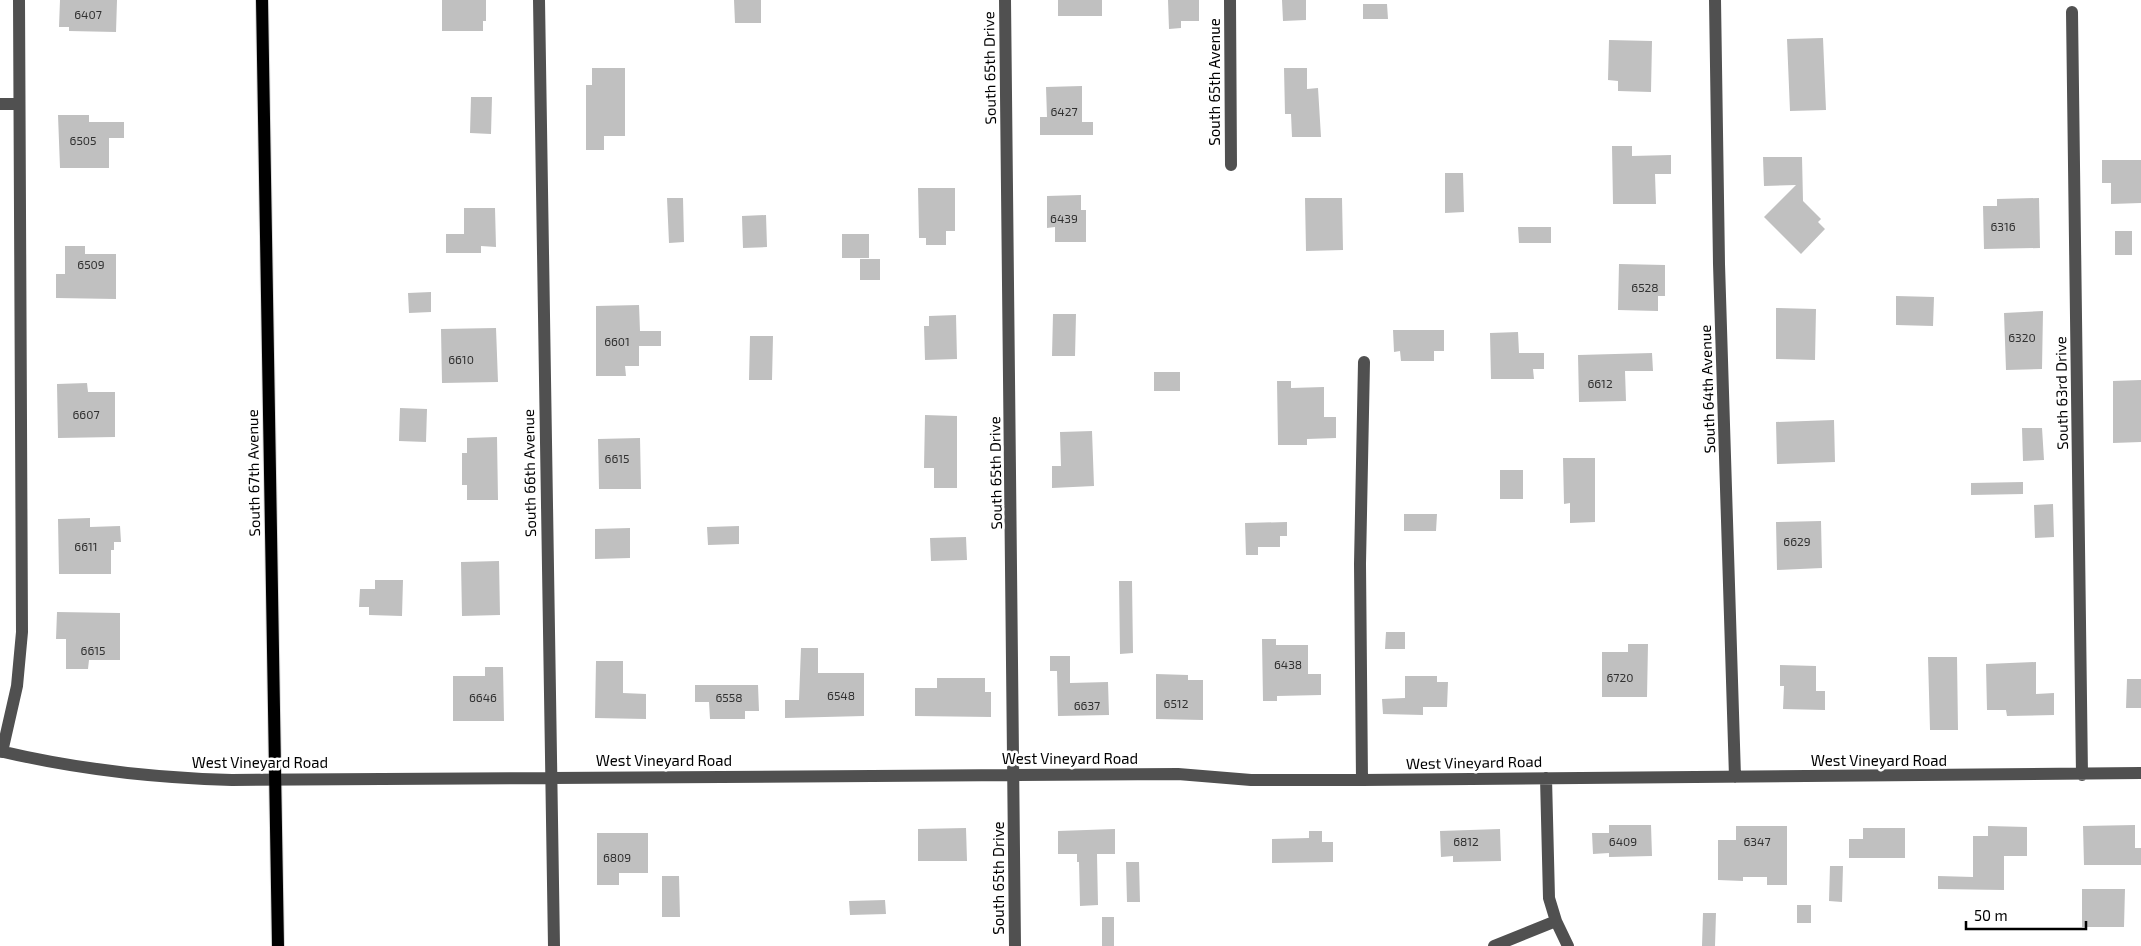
<svg xmlns="http://www.w3.org/2000/svg" width="2141" height="946" viewBox="0 0 2141 946" font-family="'Exo 2',sans-serif">
	<style>
		.building { fill: #c0c0c0 }
		.lines { fill: none; stroke-linecap: round; stroke-linejoin: round }
		.major-casing { stroke: #dbdbdb; stroke-width: 14 }
		.minor { stroke: #505050; stroke-width: 12 }
		.major { stroke: #000; stroke-width: 12 }
		.labels { text-anchor: middle; dominant-baseline: central; stroke-width: 5; stroke-linejoin: round; paint-order: stroke }
		.number-label { font-size: 12px; fill: #303030 }
		.street-label { font-size: 15px; fill: #000; stroke: #fff }
	</style>
	<rect width="100%" height="100%" fill="#fff"/>
	<path class="building" d="M60,0H117L116,32L69,31V27H59Z
		M442,0H486V21H483V31H442Z
		M734,0H761V23H735Z
		M1058,0H1102V16H1058Z
		M1168,0H1199V21H1181V28L1169,29Z
		M1282,0H1306V20L1283,21Z
		M1363,4H1387L1388,19H1363Z
		M1823,38L1826,110L1790,111L1787,39Z
		M1609,40L1652,41L1651,92L1618,91V81L1608,80Z
		M592,68H625V136H604V150H586V85H592Z
		M1284,68H1307V89L1318,88L1321,137H1292L1291,114H1285Z
		M1082,86V122H1093V135H1040V117H1047L1046,87Z
		M471,97H492L491,134L470,133Z
		M58,115H89V122H124V138H109V168H60Z
		M1612,146H1632V156L1671,155V174H1655L1656,204H1613Z
		M1763,157H1802L1803,201L1821,219L1818,222L1825,229L1801,254L1764,217L1796,185L1764,186Z
		M2102,160H2141V203L2111,204V183H2102Z
		M1445,173H1463L1464,212L1445,213Z
		M918,188H955V231H946V245H926V238H919Z
		M1081,195V210H1086V242H1055V227L1047,228V196Z
		M667,198H683L684,242L669,243Z
		M1305,198H1342L1343,250L1306,251Z
		M2039,198L2040,248L1984,249L1983,206H1997V199Z
		M464,208H495L496,247L481,246V253H446V234H464Z
		M766,215L767,247L743,248L742,216Z
		M1518,227H1551V243H1519Z
		M2115,231H2132V255H2115Z
		M842,234H869V258H842Z
		M65,246H85V254H116V299L56,298V274H65Z
		M860,259H880V280H860Z
		M1619,264L1665,265V296H1658V311L1618,310Z
		M431,292V312L409,313L408,293Z
		M1896,296L1934,297L1933,326L1896,325Z
		M639,305L640,331H661V346H639V366H625L626,376H596V306Z
		M1776,308L1816,309L1815,360L1776,359Z
		M2043,311L2042,369L2006,370L2004,313Z
		M1053,314H1076L1075,356H1052Z
		M956,315L957,359L925,360L924,326H929V316Z
		M496,328L498,382L442,383L441,329Z
		M1393,330H1444V351H1434V361H1401L1400,351L1394,352Z
		M1518,332L1519,353H1544V369H1533L1534,379H1491L1490,333Z
		M750,336H773L772,380H749Z
		M1652,353L1653,371H1625L1626,401L1579,402L1578,355Z
		M1154,372H1180V391H1154Z
		M2141,380V442L2113,443V381Z
		M1277,381H1291V388L1324,387V417H1336V438L1307,439V445H1278Z
		M87,383L88,392H115V437L58,438L57,384Z
		M400,408L427,409L426,442L399,441Z
		M925,415L957,416V488H934V468H924Z
		M1834,420L1835,462L1777,464L1776,422Z
		M2022,428H2042L2044,460L2023,461Z
		M1092,431L1094,486L1052,488V466H1061L1060,432Z
		M497,437L498,500H467V485H462V453H467V438Z
		M640,438L641,489H599L598,439Z
		M1563,458H1595V522L1570,523V503L1564,504Z
		M1500,470H1523V499H1500Z
		M2023,482V494L1971,495V483Z
		M2053,504L2054,537L2035,538L2034,505Z
		M1404,514H1437L1436,531H1404Z
		M90,518V527L120,526L121,542H114V550H111V574H59L58,519Z
		M1821,521L1822,568L1777,570L1776,522Z
		M1287,522V536H1280V547H1258V555H1246L1245,523Z
		M739,526V544L708,545L707,527Z
		M630,528V558L595,559V529Z
		M966,537L967,560L931,561L930,538Z
		M499,561L500,615L462,616L461,562Z
		M375,580H403L402,616L369,615V607H359L360,589H375Z
		M1119,581H1132L1133,653L1120,654Z
		M57,612L120,613V660H89L88,669H66V639H56Z
		M1386,632H1405V649H1385Z
		M1262,639H1276V645H1308V674H1321V695L1277,696V701H1263Z
		M1628,644H1648L1647,697H1602V652H1628Z
		M801,648H818V673H864V716L785,718V700H799Z
		M1050,656H1070V683L1108,682L1109,715L1058,716L1057,671H1050Z
		M1928,657H1957L1958,730H1930Z
		M596,661H623V693L646,694V719L595,718Z
		M2036,662V694L2054,693V715L2007,716L2006,710H1987L1986,664Z
		M1780,665L1816,666V691H1825V710L1783,709L1784,686H1780Z
		M485,667H503L504,721H453V676H485Z
		M1156,674L1188,675V680H1203V720L1156,719Z
		M1405,676H1437V682H1448L1447,707H1423V715L1383,714L1382,699L1405,698Z
		M937,678H985V692H991V717L915,716V688H937Z
		M2127,679H2141V708H2126Z
		M695,685H758L759,711H745V719H710L709,702H695Z
		M1609,825H1651L1652,856L1609,857V853L1593,854L1592,833H1609Z
		M2135,825V848H2141V865H2084L2083,826Z
		M1736,826H1787V885H1767V877H1743V881L1718,880V840H1736Z
		M1988,826L2027,827V856H2004V890L1938,889V876L1973,877V836H1988Z
		M966,828L967,861H918V829Z
		M1863,828H1905V858H1849V839H1863Z
		M1115,829V854H1097L1098,905L1080,906L1079,862H1077V854H1058V831Z
		M1500,829L1501,861L1453,862V856L1441,857L1440,831Z
		M1309,831H1322V842H1333V862L1272,863V839L1309,838Z
		M597,833H648V873H619V885H597Z
		M1126,862H1139L1140,902H1127Z
		M1830,866H1843L1842,902L1829,901Z
		M662,876H679L680,917H662Z
		M2082,889H2125L2124,927H2082Z
		M885,900L886,914L850,915L849,901Z
		M1797,905H1811V923H1797Z
		M1703,913H1716L1715,946H1702Z
		M1102,917H1114V946H1102Z"/>
	<g class="lines">
		<defs>
			<path id="major" d="M262,0L278,946"/>
		</defs>
		<use href="#major" class="major-casing"/>
		<path class="minor" d="M539,0L554,946
			M1005,0L1015,946
			M1230,0L1231,165
			M1715,0L1719,264L1735,777
			M2072,12L2082,775
			M0,104H19
			M0,751C76,769 154,778 232,780L1178,774L1251,780H1362L2141,773
			M2,752L17,686L22,632L19,0
			M1546,778L1549,898L1556,921L1568,946
			M1362,780L1360,564L1364,362
			M1494,946L1556,921"/>
		<use href="#major" class="major"/>
	</g>
	<g class="labels">
		<g class="number-label">
			<text x="88" y="14">6407</text>
			<text x="1064" y="111">6427</text>
			<text x="83" y="140">6505</text>
			<text x="1064" y="218">6439</text>
			<text x="2003" y="226">6316</text>
			<text x="91" y="264">6509</text>
			<text x="1645" y="287">6528</text>
			<text x="2022" y="337">6320</text>
			<text x="617" y="341">6601</text>
			<text x="461" y="359">6610</text>
			<text x="1600" y="383">6612</text>
			<text x="86" y="414">6607</text>
			<text x="617" y="458">6615</text>
			<text x="1797" y="541">6629</text>
			<text x="86" y="546">6611</text>
			<text x="93" y="650">6615</text>
			<text x="1288" y="664">6438</text>
			<text x="1620" y="677">6720</text>
			<text x="841" y="695">6548</text>
			<text x="483" y="697">6646</text>
			<text x="729" y="697">6558</text>
			<text x="1176" y="703">6512</text>
			<text x="1087" y="705">6637</text>
			<text x="1466" y="841">6812</text>
			<text x="1623" y="841">6409</text>
			<text x="1757" y="841">6347</text>
			<text x="617" y="857">6809</text>
		</g>
		<g class="street-label">
			<text transform="translate(989 68) rotate(-91)">South 65th Drive</text>
			<text transform="translate(1214 82) rotate(-90)">South 65th Avenue</text>
			<text transform="translate(1707 389) rotate(-92)">South 64th Avenue</text>
			<text transform="translate(2061 393) rotate(-91)">South 63rd Drive</text>
			<text transform="translate(253 473) rotate(-91)">South 67th Avenue</text>
			<text transform="translate(529 473) rotate(-91)">South 66th Avenue</text>
			<text transform="translate(995 473) rotate(-91)">South 65th Drive</text>
			<text x="1070" y="758">West Vineyard Road</text>
			<text x="664" y="760">West Vineyard Road</text>
			<text x="1879" y="760">West Vineyard Road</text>
			<text x="260" y="762">West Vineyard Road</text>
			<text transform="translate(1474 762) rotate(-1)">West Vineyard Road</text>
			<text transform="translate(998 878) rotate(-90)">South 65th Drive</text>
		</g>
	</g>
	<path d="M1966 921v8h120v-8" fill="none" stroke="#000000" stroke-width="2.5"/>
	<text x="1974" y="921" font-size="15" fill="#000000" stroke="#ffffff" stroke-width="4" paint-order="stroke">50 m</text>
</svg>
